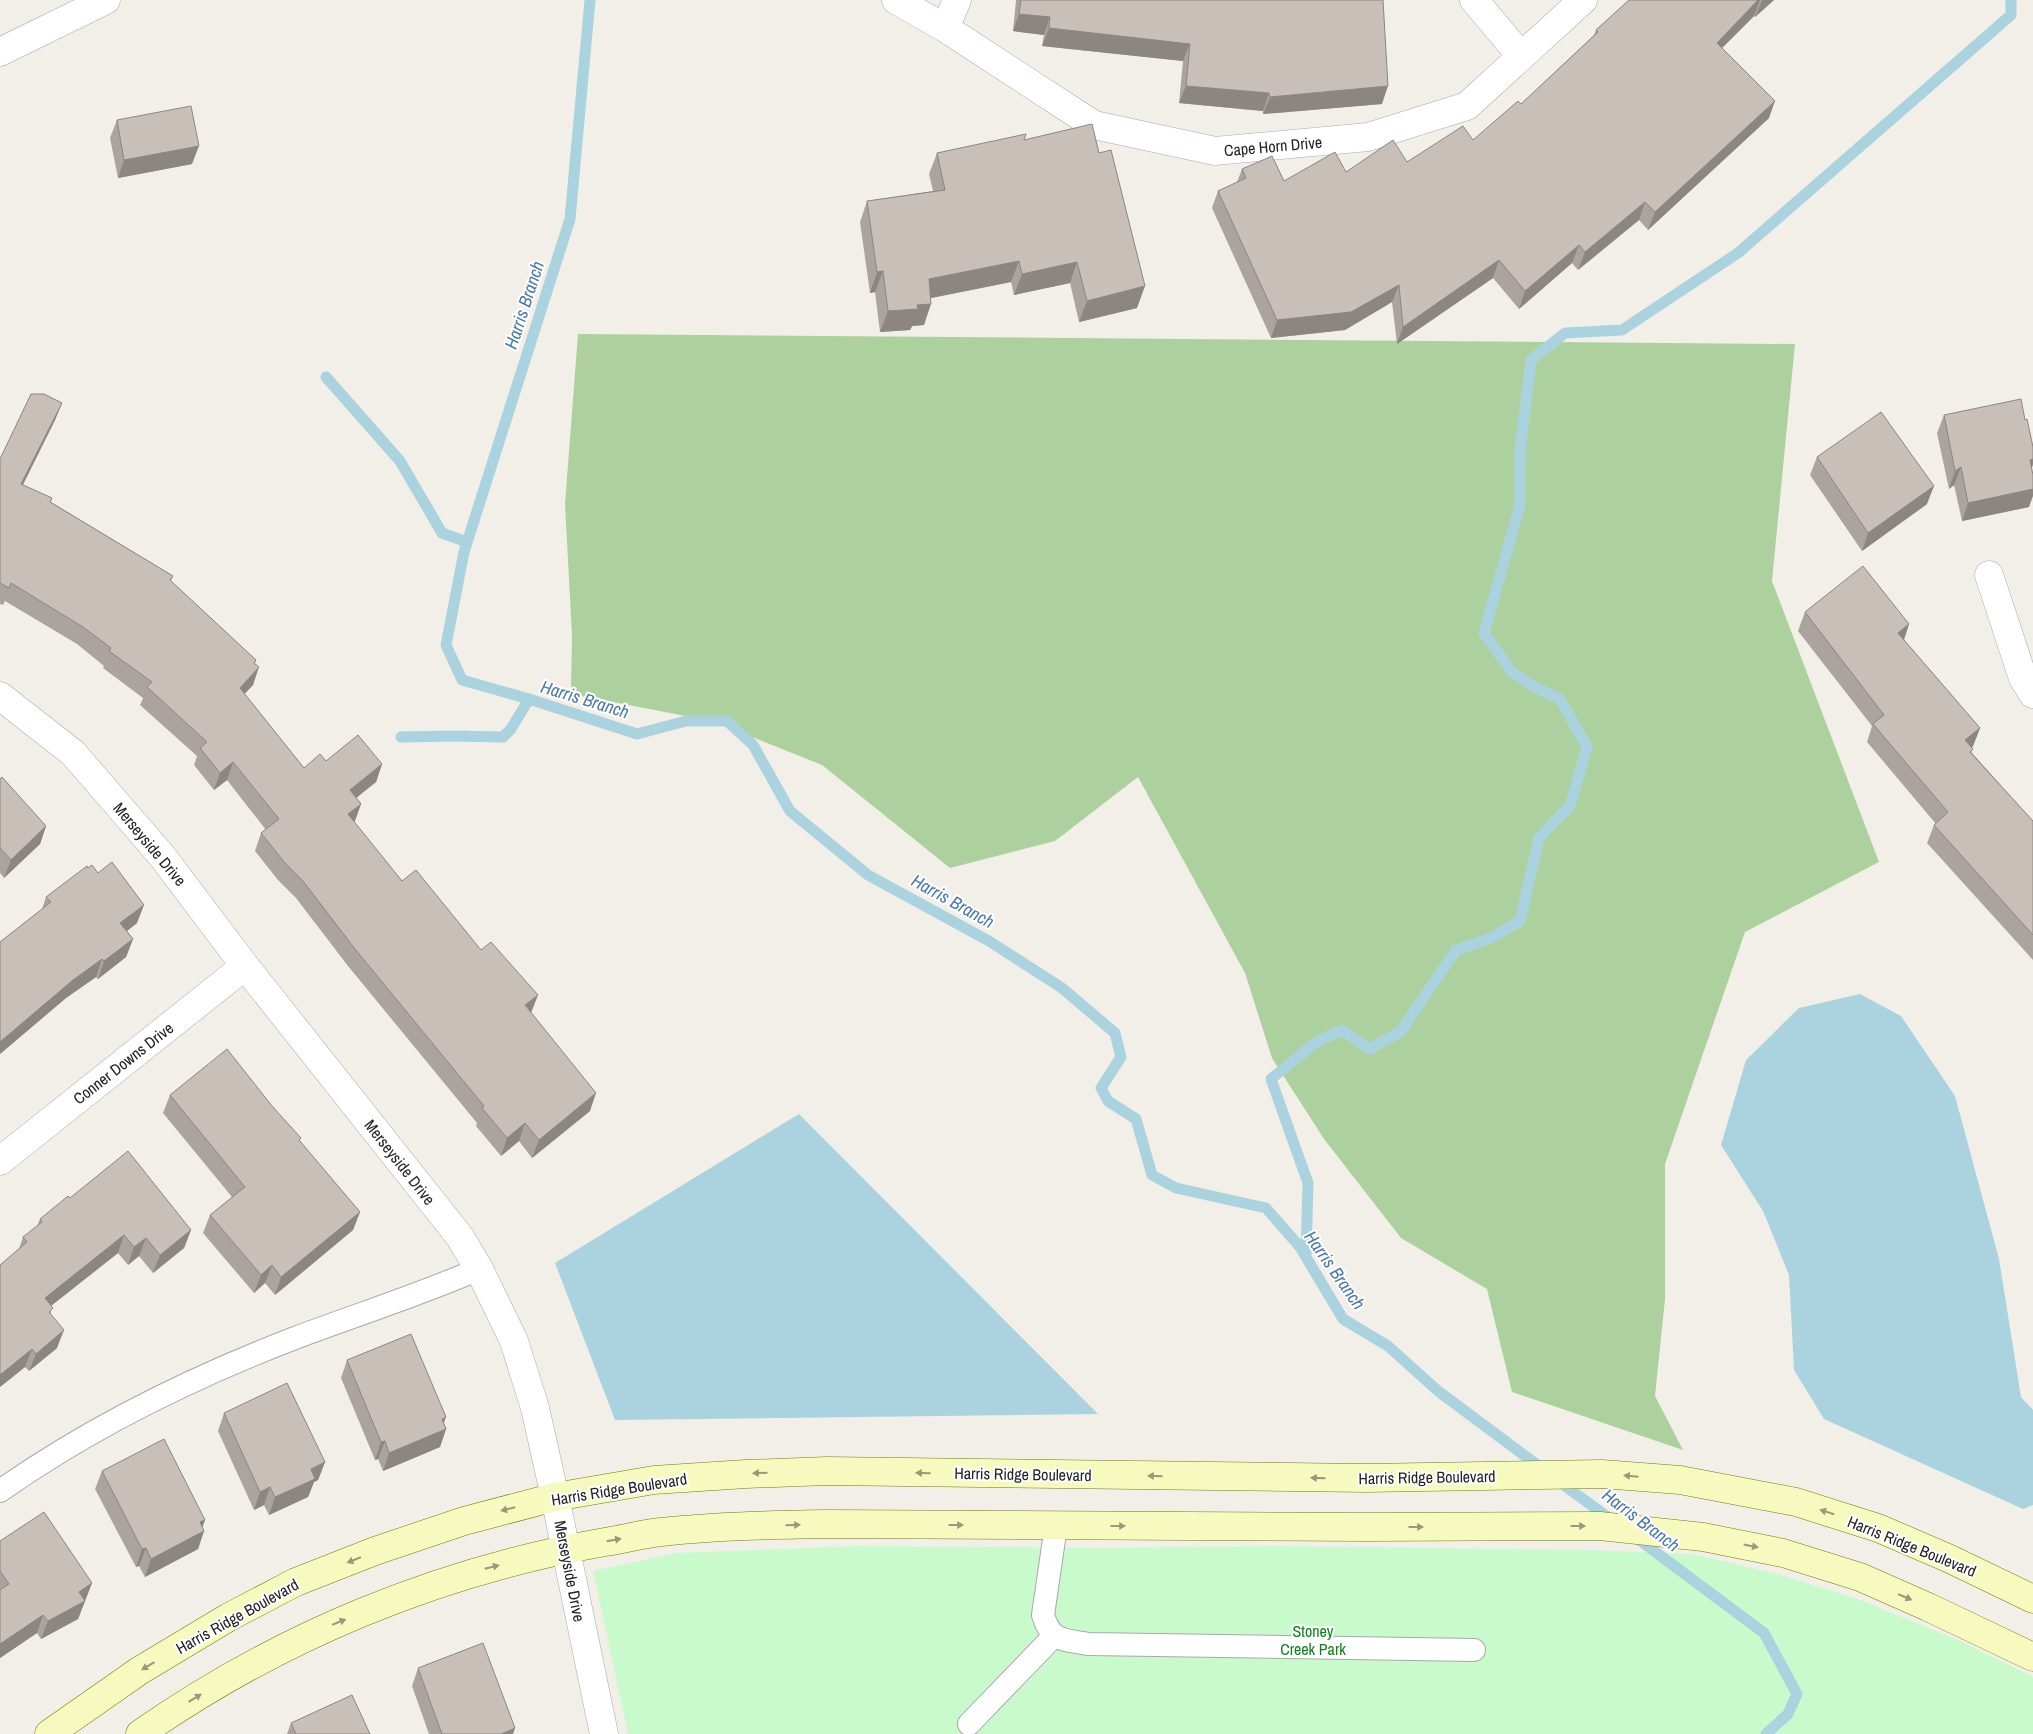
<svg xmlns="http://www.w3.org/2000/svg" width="2033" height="1734" viewBox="0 0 2033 1734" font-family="'Archivo Narrow',sans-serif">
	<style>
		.forest { fill: #add19e }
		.park { fill: #c8facc }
		.water { fill: #aad3df }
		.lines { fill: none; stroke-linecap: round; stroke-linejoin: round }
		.stream { stroke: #aad3df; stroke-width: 11 }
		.lane-casing { stroke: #a9a9a9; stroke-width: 24 }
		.street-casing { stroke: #a9a9a9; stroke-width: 29 }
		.secondary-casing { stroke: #707d05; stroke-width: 29 }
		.lane { stroke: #fff; stroke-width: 22 }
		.street { stroke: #fff; stroke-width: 28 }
		.secondary { stroke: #f7fabf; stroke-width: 28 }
		.wall { fill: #aba49e }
		.shaded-wall { fill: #8b8681 }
		.building { fill: #c7bfb8; stroke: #8b8681 }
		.oneway { fill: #979978 }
		.labels { text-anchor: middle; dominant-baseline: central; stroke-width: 4; stroke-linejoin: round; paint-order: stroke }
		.street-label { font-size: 16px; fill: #222; stroke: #fff }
		.park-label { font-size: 16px; fill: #0c8416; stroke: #fff }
		.water-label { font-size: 18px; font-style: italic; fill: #4a7aab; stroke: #fff }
	</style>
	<rect width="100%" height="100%" fill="#f2efe9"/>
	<path class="forest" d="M578,334L1795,344L1772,581L1879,862L1745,932L1665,1164V1299L1655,1396L1683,1450L1512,1392L1487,1289L1401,1238L1324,1139L1272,1058L1245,973L1138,777L1055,841L950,868L822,765L712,721L571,694L572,635L565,504Z"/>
	<path class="park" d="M859,1546L1110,1548L1279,1546L1591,1550L1693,1554L1774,1573L1858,1599L1960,1641L2033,1677V1734H628L593,1571L676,1553Z"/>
	<path class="water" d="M1860,994L1901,1016L1955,1096L1999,1259L2021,1397L2033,1410V1505L2023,1509L1824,1419L1794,1370L1789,1275L1763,1211L1721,1145L1746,1060L1799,1008Z
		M799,1114L1098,1414L615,1420L555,1263Z"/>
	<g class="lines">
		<path class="stream" d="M590,0L570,219L464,552L446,645L462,680L529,699L637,734L686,721H727L753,745L790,811L868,875L989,941L1062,988L1115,1033L1121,1057L1101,1088L1108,1101L1136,1119L1152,1175L1176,1188L1266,1208L1300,1247L1343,1319L1388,1346L1438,1391L1544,1470
			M326,377L400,461L442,533L467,542
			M401,737L454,736L503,737L511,729L529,699
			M1306,1256L1308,1183L1271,1079L1315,1043L1342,1030L1370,1049L1401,1031L1456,950L1489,939L1520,921L1539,838L1570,806L1587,747L1560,699L1536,688L1512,672L1484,633L1520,505V452L1531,360L1565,333L1622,330L1738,253L2011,15V0
			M1557,1480L1613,1521
			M1634,1536L1764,1633L1797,1694L1788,1714L1766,1734"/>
		<defs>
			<path id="lane" d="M0,1491C91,1427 191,1378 295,1338C356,1315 419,1295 479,1269
				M1056,1526L1043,1615C1051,1642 1063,1639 1088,1644L1474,1650
				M969,1724L1054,1636"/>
			<path id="street" d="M896,0L945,28L1094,125L1215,151L1368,137L1467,106L1583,0
				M1474,0L1521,56
				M945,28L957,0
				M0,52L106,0
				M1989,575L2023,678L2033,694
				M0,696L73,753L162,856L245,966L460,1237L479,1269L514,1341L535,1408L555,1497L604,1734
				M0,1161L245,966"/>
			<path id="secondary" d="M49,1734L139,1671L229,1617L296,1582L375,1551L464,1521L555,1497L654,1480L746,1474L827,1471L1367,1478L1602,1474L1680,1480L1796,1502L1878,1528L1950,1559L2033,1599
				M140,1734C279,1637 438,1571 605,1542C624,1539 642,1534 661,1532C716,1526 772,1525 828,1524L1367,1527L1600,1526L1703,1537L1783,1553L1860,1577L1928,1607L2033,1657"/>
		</defs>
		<use href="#lane" class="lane-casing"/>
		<use href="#street" class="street-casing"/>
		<use href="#secondary" class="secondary-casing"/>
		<use href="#lane" class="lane"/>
		<use href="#street" class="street"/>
		<use href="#secondary" class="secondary"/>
	</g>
	<path class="wall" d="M1016,0H1383L1382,104L1263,114V111L1179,103L1183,61L1042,46L1044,35L1013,31Z
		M1629,0H1774L1755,17L1754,16L1722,48L1769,118L1648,230L1639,220L1578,270L1572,263L1519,309L1493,278L1397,344L1392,302L1345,330L1271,338L1212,208L1218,191L1237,182L1242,169L1284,181L1407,162L1473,140L1521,104L1594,35L1596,30Z
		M117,120L192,164L118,178L110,138Z
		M1024,140L1137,308L1079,322L1070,283L1014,295L1011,282L931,298L924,325L912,326L910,330L880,332L875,292L870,293L860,222L867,201L933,191L929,174L937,153Z
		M62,403L55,420L23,485L173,576L171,581L255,664L253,685L244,694L304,768L326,761L382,764L376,782L356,797L361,804L354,822L402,881L531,1013L590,1111L532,1158L519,1141L501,1156L476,1126L477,1123L348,966L296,898L278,880L255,851L261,833L266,830L227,780L214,790L194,765L197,756L140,705L143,698L103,668L104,666L77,644L5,601L3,605L0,604V459Z
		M1944,415L2025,420L2033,447V464L2032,468L2029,507L1962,521L1954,485L1949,489L1937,433Z
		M1817,457L1927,504L1862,551L1810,475Z
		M1805,612L1909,624L1904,640L1980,728L1973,746L1971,748L1972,753L2033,821V960L1927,843L1934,825L1936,824L1867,742L1872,726L1798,631Z
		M0,779L46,826L40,844L4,878L0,873Z
		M88,868L98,873L137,923L127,931L133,939L126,957L98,979L96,977L66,998L0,1054V942L42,909L46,897Z
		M170,1095L300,1142L360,1212L353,1230L275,1295L265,1283L254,1293L203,1233L210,1215L232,1197L163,1113Z
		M70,1198L191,1230L184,1248L153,1273L139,1256L128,1265L118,1253L51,1306V1314L57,1348L29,1371L25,1367L0,1387V1265L19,1249L23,1237L37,1226L40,1219Z
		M347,1360L444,1424L446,1429L440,1447L383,1471L378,1459L375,1460L341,1378Z
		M224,1413L325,1462L318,1480L314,1482L308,1497L269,1515L264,1505L254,1510L218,1431Z
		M102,1471L205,1520L202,1527L204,1531L198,1549L145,1577L139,1566L136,1567L95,1489Z
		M0,1541L92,1583L78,1619L41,1639L37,1633L0,1658Z
		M418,1668L513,1734H429L412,1686Z
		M291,1723L370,1734H287Z"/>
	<path class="shaded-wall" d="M1758,0H1760L1754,16L1710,60L1717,43Z
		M1762,0H1774L1755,17Z
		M1019,14L1050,17L1044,35L1013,31Z
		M1049,28L1190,44L1183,61L1042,46Z
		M1186,86L1269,93L1263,111L1179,103Z
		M1388,86L1382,104L1263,114L1270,97Z
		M1775,101L1769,118L1648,230L1655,212Z
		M199,146L192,164L118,178L124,160Z
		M1645,202L1639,220L1578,270L1585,252Z
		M1579,245L1572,263L1519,309L1525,291Z
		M1499,260L1493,278L1397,344L1403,327Z
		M1019,261L1011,282L921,300L929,279Z
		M1077,262L1070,283L1014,295L1022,274Z
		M883,271L875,292L870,293L877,272Z
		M1399,285L1392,302L1345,330L1271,338L1277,320Z
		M1145,286L1137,308L1079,322L1087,301Z
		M931,304L924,325L912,326L910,330L880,332L888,311L917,305Z
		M62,403L55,420L14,502L21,484Z
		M2033,459V464L2029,476L2030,460Z
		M1961,467L1954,485L1949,489L1955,471Z
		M1934,486L1927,504L1862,551L1868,533Z
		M2033,489V496L2029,507L1962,521L1968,503Z
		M1909,624L1903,642L1898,633Z
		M256,660L250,677L259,667L253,685L233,706L240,688L254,663Z
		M1980,728L1973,746L1958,759L1965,740Z
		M233,762L227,780L214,790L220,773Z
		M382,764L376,782L344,808L350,790Z
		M361,804L355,821L342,832L348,814Z
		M46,826L40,844L4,878L11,860Z
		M144,905L137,923L114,941L120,923Z
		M133,939L126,957L98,979L104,961Z
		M102,959L96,977L66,998L0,1054V1042L73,980Z
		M538,995L531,1013L525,1005Z
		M596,1093L590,1111L532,1158L539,1140Z
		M525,1123L519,1141L501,1156L507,1138Z
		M360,1212L353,1230L275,1295L281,1277Z
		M191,1230L184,1248L153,1273L160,1255Z
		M124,1235L118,1253L38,1316L45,1298Z
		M146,1238L139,1256L128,1265L134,1247Z
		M272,1265L265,1283L254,1293L261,1275Z
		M64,1330L57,1348L29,1371L36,1354Z
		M32,1349L25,1367L0,1387V1375Z
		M446,1417L441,1431L446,1429L440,1447L383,1471L389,1453L442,1419Z
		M385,1441L378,1459L375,1460L381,1442Z
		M325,1462L318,1480L314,1482L308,1497L269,1515L275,1497L311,1469Z
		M270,1487L264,1505L254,1510L260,1492Z
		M205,1520L200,1534L204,1531L198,1549L145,1577L151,1559L200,1522Z
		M146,1548L139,1566L136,1567L142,1549Z
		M92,1583L78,1619L41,1639L48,1621L79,1592Z
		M43,1615L37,1633L0,1658V1644Z
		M515,1728L513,1734H501Z"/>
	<path class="building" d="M1021,0H1383L1388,86L1270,97L1269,93L1186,86L1190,44L1049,28L1050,17L1019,14Z
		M1629,0H1758L1717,43L1775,101L1655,212L1645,202L1585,252L1579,245L1525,291L1499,260L1403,327L1399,285L1351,312L1277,320L1218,191L1246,178L1242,169L1272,156L1284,181L1335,152L1346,172L1393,140L1407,162L1463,126L1473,140L1518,101L1521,104L1598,32L1596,30Z
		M191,106L199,146L124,160L117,120Z
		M1092,124L1099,153L1111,150L1145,286L1087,301L1077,262L1022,274L1019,261L929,279L931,304L917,305L918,309L888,311L883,271L877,272L867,201L945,190L937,153L1026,134L1024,140Z
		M31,394H44L62,403L21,484L52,498L50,502L173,576L170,580L256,660L254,663L259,667L240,688L304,768L320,754L326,761L358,735L382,764L350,790L361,804L348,814L402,881L416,870L481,950L491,942L538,995L525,1005L596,1093L539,1140L525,1123L507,1138L482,1108L484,1106L355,949L303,881L285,863L261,833L279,819L233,762L220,773L200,748L207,742L147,687L152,682L109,651L111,648L83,627L11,583L9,588L0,583V459Z
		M2021,399L2025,420L2027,419L2033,447V459L2030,460L2033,475V489L1968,503L1961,467L1955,471L1944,415Z
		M1881,412L1934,486L1868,533L1817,457Z
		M1863,566L1909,624L1898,633L1980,728L1965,740L1973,749L1970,752L2033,821V935L1934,825L1948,812L1873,724L1884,715L1805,612Z
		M2,777L46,826L11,860L0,848V779Z
		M112,862L144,905L120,923L133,939L104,961L102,959L73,980L0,1042V942L51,902L46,897L87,866L88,868L92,865L98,873Z
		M227,1049L272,1106L301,1138L299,1140L360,1212L281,1277L272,1265L261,1275L210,1215L245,1187L170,1095Z
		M128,1151L191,1230L160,1255L146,1238L134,1247L124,1235L45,1298L53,1308L49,1312L64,1330L36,1354L32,1349L0,1375V1265L27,1242L23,1237L42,1222L40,1219L68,1196L70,1198Z
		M411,1334L446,1417L442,1419L446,1429L389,1453L385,1441L381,1442L347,1360Z
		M287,1383L325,1462L311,1469L315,1479L275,1497L270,1487L260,1492L224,1413Z
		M164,1439L205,1520L200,1522L204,1531L151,1559L146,1548L142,1549L102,1471Z
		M44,1512L92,1583L79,1592L85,1601L48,1621L43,1615L0,1644V1590L9,1584L0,1571V1541Z
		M483,1643L515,1728L501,1734H442L418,1668Z
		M352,1695L370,1734H296L291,1723Z"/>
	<defs><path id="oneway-solid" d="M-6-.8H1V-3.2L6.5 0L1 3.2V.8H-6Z" transform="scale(1.25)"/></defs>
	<g class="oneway">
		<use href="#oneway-solid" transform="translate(760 1473) rotate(178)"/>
		<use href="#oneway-solid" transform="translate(923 1473) rotate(-179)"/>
		<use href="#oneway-solid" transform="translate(1155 1476) rotate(-179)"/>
		<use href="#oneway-solid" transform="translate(1631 1476) rotate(-175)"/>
		<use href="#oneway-solid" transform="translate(1318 1478) rotate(-179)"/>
		<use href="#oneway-solid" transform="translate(508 1509) rotate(166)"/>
		<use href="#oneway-solid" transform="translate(1827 1512) rotate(-163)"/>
		<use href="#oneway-solid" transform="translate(793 1525) rotate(-1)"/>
		<use href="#oneway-solid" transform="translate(956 1525)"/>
		<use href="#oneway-solid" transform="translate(1118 1526)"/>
		<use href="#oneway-solid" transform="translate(1578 1526)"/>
		<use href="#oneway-solid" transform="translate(1416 1527)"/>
		<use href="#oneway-solid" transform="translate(614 1540) rotate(-10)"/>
		<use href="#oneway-solid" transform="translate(1751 1546) rotate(11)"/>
		<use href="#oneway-solid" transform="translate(354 1560) rotate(158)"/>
		<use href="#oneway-solid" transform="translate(492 1567) rotate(-14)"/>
		<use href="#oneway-solid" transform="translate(1905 1597) rotate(23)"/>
		<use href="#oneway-solid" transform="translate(339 1622) rotate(-22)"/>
		<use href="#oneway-solid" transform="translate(148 1666) rotate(149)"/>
		<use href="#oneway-solid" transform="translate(195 1698) rotate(-31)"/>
	</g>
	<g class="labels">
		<g class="street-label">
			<text transform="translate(1273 146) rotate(-5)">Cape Horn Drive</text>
			<text transform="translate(150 844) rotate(50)">Merseyside Drive</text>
			<text transform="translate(123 1063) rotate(-38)">Conner Downs Drive</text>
			<text transform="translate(400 1162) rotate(52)">Merseyside Drive</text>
			<text transform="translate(1023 1474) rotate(1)">Harris Ridge Boulevard</text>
			<text transform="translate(1427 1477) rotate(-1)">Harris Ridge Boulevard</text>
			<text transform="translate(619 1489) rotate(-9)">Harris Ridge Boulevard</text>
			<text transform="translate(1912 1546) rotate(22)">Harris Ridge Boulevard</text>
			<text transform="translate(570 1571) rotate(79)">Merseyside Drive</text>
			<text transform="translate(237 1616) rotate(-29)">Harris Ridge Boulevard</text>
		</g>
		<g class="park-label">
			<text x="1313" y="1631">Stoney<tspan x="1313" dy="18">Creek Park</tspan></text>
		</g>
		<g class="water-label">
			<text transform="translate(524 305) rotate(-72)">Harris Branch</text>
			<text transform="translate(585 699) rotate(17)">Harris Branch</text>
			<text transform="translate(953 901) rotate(29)">Harris Branch</text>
			<text transform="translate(1335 1270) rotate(55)">Harris Branch</text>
			<text transform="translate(1641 1520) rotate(37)">Harris Branch</text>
		</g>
	</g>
</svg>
